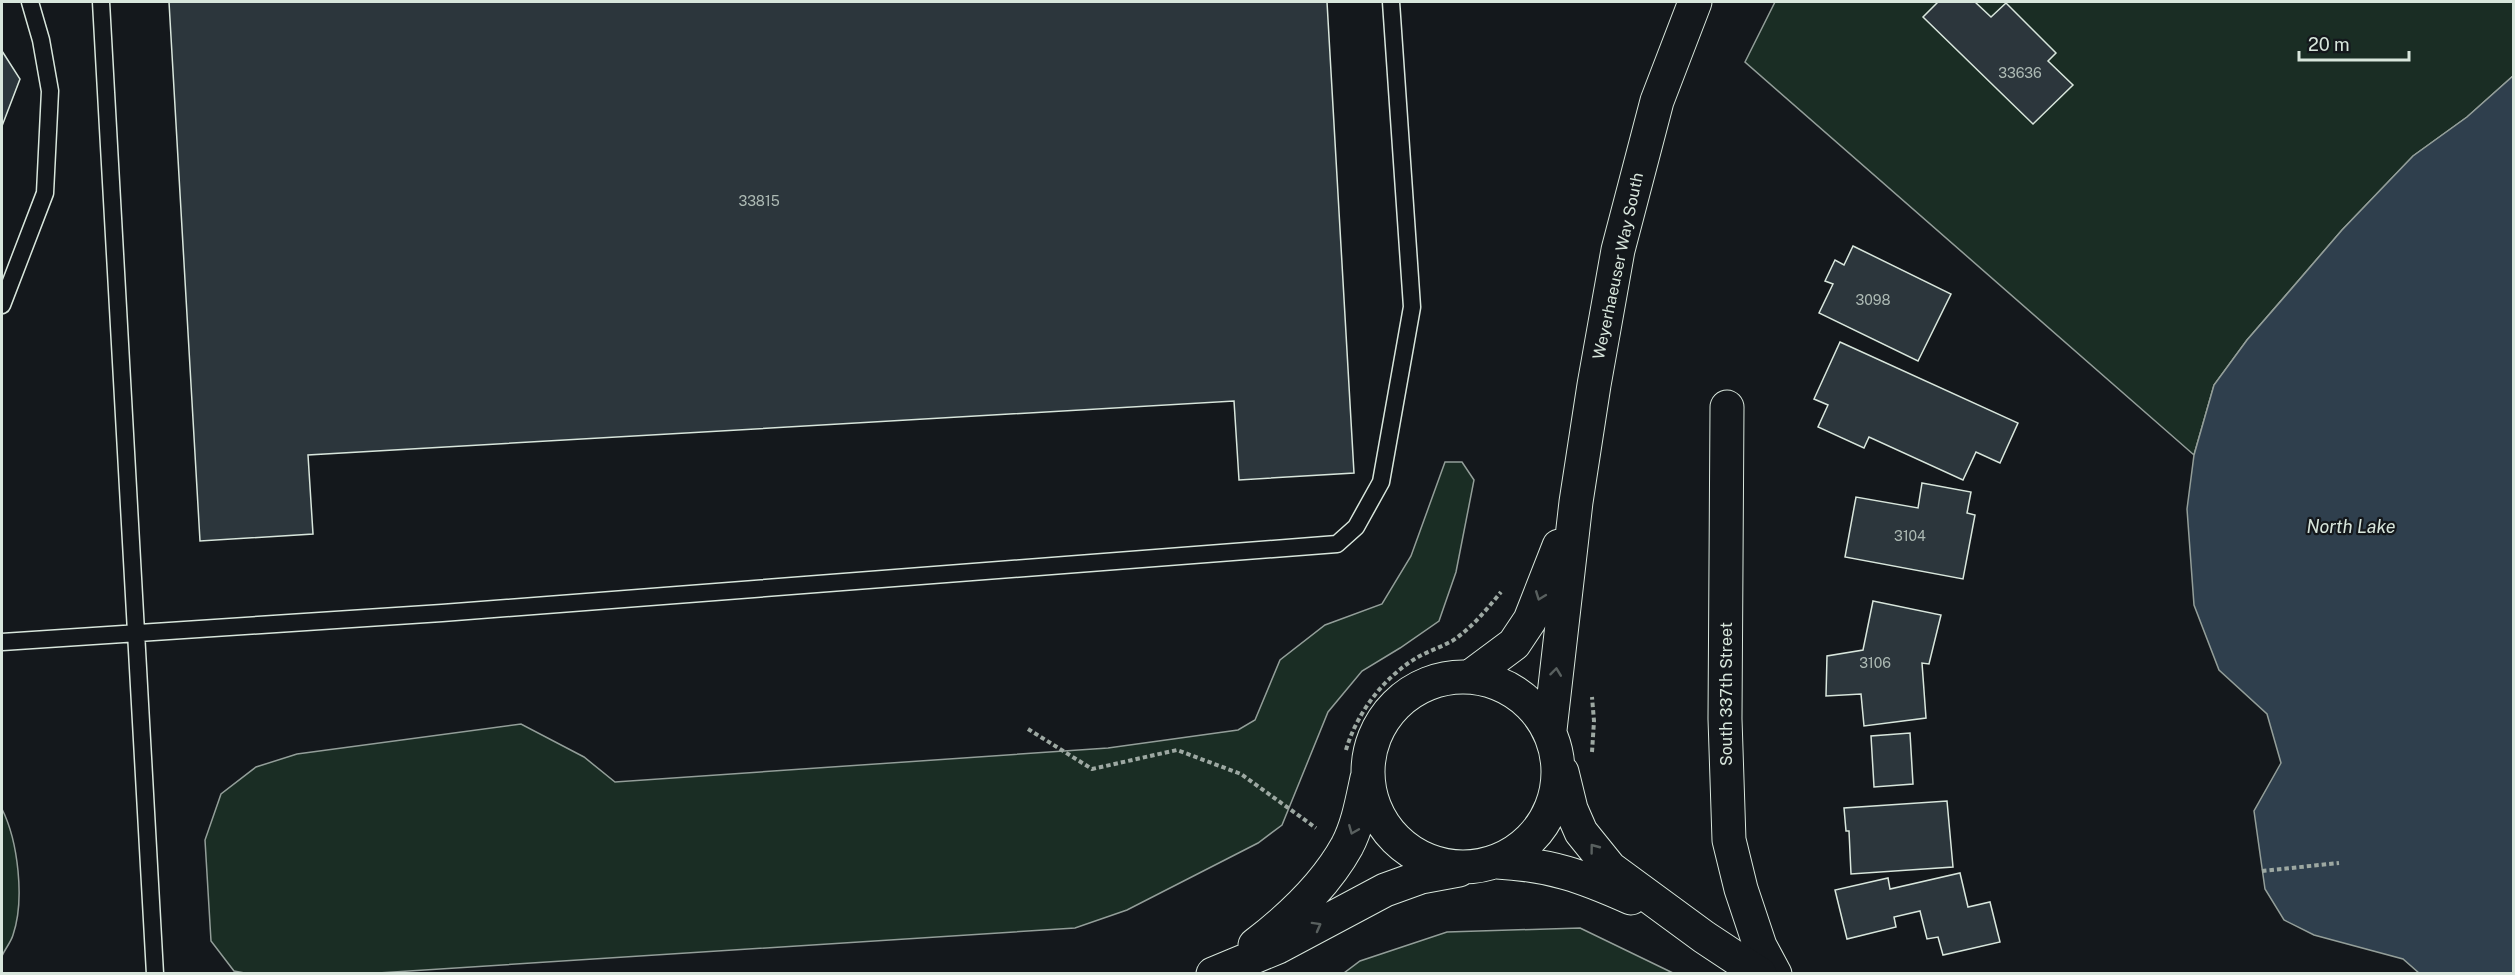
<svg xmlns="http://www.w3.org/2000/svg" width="2515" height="975" viewBox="0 0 2515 975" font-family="'Public Sans',sans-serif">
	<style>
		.green { fill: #1a2d24; stroke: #939e99; stroke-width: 1.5 }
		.water { fill: #2f3f4d; stroke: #939e99; stroke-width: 1.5 }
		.building { fill: #2c363c; stroke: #d8e6dc; stroke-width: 1.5 }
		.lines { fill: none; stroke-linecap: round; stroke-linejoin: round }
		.service-casing { stroke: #d8e6dc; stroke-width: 19 }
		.minor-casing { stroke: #d8e6dc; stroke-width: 35 }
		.tertiary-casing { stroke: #d8e6dc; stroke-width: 35 }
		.path { stroke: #9da8a2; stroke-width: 4; stroke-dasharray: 4.5 3; stroke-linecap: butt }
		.service { stroke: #14181c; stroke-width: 16 }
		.minor { stroke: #14181c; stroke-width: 33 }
		.tertiary { stroke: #14181c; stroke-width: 33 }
		.oneway { stroke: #59605f }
		.labels { text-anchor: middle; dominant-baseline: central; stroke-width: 4.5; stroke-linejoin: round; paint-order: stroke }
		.number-label { font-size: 14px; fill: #adbab4 }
		.street-label { font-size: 16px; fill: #d8e6dc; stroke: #14181c }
		.water-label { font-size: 18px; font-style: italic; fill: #d8e6dc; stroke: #14181c }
	</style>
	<rect width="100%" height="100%" fill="#14181c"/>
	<path class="green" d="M1775,2H2513V76L2467,117L2413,156L2342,230L2247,340L2214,385L2194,455L1745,62Z
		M1445,462H1462L1474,480L1456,572L1439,621L1400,648L1362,671L1328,712L1282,825L1258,843L1127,910L1075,928L378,973L250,974L234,971L211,941L205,840L221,794L256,767L297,754L521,724L584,757L615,782L1108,748L1238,730L1255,720L1280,660L1325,625L1382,604L1411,556Z
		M2,809C18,841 25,900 13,935C11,942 5,949 2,956Z
		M1580,928L1673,973H1344L1360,961L1447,932Z"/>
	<path class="water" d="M2513,76V973H2419L2403,959L2314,935L2284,920L2265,889L2254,811L2281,763L2267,714L2219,670L2194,605L2187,509L2194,455L2214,385L2247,340L2293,287L2342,230L2413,156L2467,117Z"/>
	<path class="building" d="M169,2H1327L1354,473L1239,480L1234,401L308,455L313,534L200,541Z
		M1938,2H1975L1991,17L2006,3L2056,53L2048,61L2073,85L2033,124L1923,17Z
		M2,51L20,79L2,126Z
		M1853,246L1951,294L1918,361L1819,313L1833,284L1825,281L1835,260L1844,265Z
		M1840,342L2018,423L2000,463L1976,452L1963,480L1869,437L1864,448L1818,427L1828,405L1814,399Z
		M1922,483L1971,492L1967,513L1975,515L1963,579L1845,557L1856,497L1918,508Z
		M1873,601L1941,615L1929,664L1922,663L1926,718L1864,726L1861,694L1826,696L1827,656L1863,650Z
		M1910,733L1913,784L1874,787L1871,736Z
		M1947,801L1953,867L1851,874L1849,831H1846L1844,808Z
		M1960,873L1968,907L1990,902L2000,942L1943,955L1938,937L1927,939L1920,911L1894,917L1896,927L1847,939L1835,890L1888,878L1890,889Z"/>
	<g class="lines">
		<defs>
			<path id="service" d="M101,2L155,974
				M2,305L45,193L50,91L41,40L30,2
				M2,642L442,613L1337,544L1356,527L1381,482L1412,307L1391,2"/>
			<path id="minor" d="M1727,407L1725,719L1729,840L1741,889L1760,946L1775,974"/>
			<path id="tertiary" d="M1471,676L1514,644L1530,620L1559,546
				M1368 772a95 95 0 1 1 190 0a95 95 0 1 1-190 0Z
				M1550,730L1576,502L1594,385L1618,250L1657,101L1695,2
				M1562,772L1571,809L1581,832L1610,868L1704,937L1760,974
				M1497,862C1551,865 1582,876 1631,898
				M1255,945C1289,919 1326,884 1347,846C1358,825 1362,801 1367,778
				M1213,974L1278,947L1385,890L1421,877L1459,870"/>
		</defs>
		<use href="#service" class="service-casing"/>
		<use href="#minor" class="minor-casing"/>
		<use href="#tertiary" class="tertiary-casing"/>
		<path class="path" d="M1028,729L1092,769L1177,750L1241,774L1316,828
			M1346,750C1357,712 1385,676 1418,657C1429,651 1441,647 1452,641C1472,628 1486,610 1501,592
			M1592,752L1594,721L1592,697
			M2262,871L2339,863"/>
		<use href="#service" class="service"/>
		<use href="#minor" class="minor"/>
		<use href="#tertiary" class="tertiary"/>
	</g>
	<defs><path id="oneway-chevron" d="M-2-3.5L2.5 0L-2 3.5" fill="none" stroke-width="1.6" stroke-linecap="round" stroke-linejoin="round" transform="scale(1.5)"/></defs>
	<g class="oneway">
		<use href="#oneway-chevron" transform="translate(1540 596) rotate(111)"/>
		<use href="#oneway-chevron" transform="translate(1556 672) rotate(-83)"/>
		<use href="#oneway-chevron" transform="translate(1353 830) rotate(112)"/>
		<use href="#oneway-chevron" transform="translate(1594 848) rotate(-127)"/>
		<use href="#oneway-chevron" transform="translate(1317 926) rotate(-29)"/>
	</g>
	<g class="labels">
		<g class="number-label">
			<text x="2020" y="73">33636</text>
			<text x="759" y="201">33815</text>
			<text x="1873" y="300">3098</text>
			<text x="1910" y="536">3104</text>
			<text x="1875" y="663">3106</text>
		</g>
		<g class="street-label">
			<text transform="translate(1618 266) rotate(-78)">Weyerhaeuser Way South</text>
			<text transform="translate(1726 694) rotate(-90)">South 337th Street</text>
		</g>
		<g class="water-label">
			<text x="2351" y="526">North Lake</text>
		</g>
	</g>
	<rect width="2515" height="975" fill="none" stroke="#d8e6dc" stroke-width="6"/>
	<path d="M2299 51v9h110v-9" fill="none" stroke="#d8e6dc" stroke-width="3"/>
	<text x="2308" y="51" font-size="18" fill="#d8e6dc" stroke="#14181c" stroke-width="4.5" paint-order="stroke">20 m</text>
</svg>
